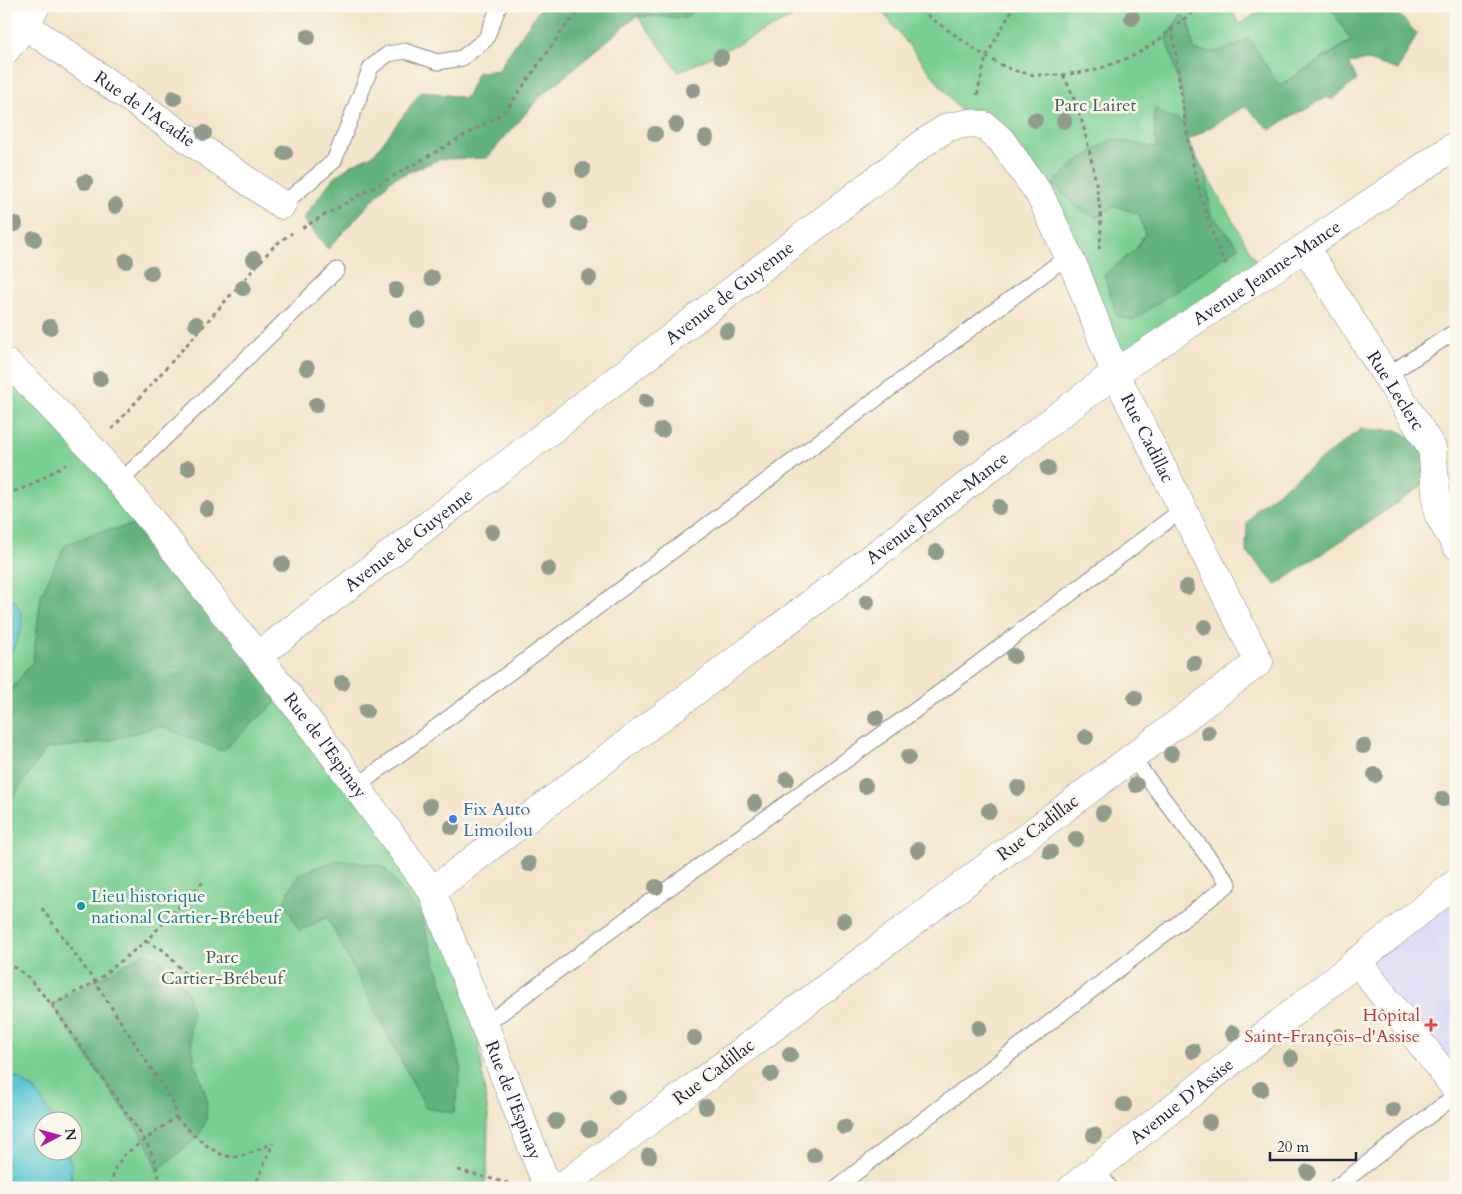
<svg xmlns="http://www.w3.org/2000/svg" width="1462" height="1194" viewBox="0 0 1462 1194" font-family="Cardo,serif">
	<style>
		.built { fill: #d8d7f8 }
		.green { fill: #79cf93; stroke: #4e7867 }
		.forest { fill: #62b27d; stroke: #426a5c }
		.water { fill: #5ac6d1; stroke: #3e7486 }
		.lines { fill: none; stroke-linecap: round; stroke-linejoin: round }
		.service-casing { stroke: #8a8482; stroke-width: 17 }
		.minor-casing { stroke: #8a8482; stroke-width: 29 }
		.path { stroke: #8a8482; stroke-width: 3; stroke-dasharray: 4 4; stroke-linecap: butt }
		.service { stroke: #fff; stroke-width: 15 }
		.minor { stroke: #fff; stroke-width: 28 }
		.tree { fill: #919b8c }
		.shop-dot { fill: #3f7fe0; stroke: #fbf7ec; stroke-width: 2 }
		.culture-dot { fill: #0f9aa8; stroke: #fbf7ec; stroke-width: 2 }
		.health-dot { fill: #e0444e; stroke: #fbf7ec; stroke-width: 2 }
		.labels { text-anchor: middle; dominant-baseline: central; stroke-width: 5; stroke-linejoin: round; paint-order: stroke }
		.park-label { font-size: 18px; fill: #405f5a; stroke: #fbf7ec }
		.street-label { font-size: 18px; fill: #22223b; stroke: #fbf7ec }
		.shop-label { font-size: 18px; fill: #366cbe; stroke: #fbf7ec; text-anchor: start }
		.culture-label { font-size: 18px; fill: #0d838f; stroke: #fbf7ec; text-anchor: start }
		.health-label { font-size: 18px; fill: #be3a42; stroke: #fbf7ec; text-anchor: end }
	</style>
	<rect width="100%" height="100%" fill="#fbf7ec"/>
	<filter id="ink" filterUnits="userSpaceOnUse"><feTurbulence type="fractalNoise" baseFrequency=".02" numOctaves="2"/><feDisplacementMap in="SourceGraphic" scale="10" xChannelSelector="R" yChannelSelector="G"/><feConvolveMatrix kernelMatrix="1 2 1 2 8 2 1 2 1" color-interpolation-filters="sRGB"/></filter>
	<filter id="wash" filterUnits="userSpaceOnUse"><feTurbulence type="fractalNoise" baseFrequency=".0096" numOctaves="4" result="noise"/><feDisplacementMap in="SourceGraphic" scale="20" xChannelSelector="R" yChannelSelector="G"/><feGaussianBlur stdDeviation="1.12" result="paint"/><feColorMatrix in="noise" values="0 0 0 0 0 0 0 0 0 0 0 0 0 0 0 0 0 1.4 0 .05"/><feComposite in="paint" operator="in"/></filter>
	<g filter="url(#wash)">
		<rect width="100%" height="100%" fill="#f3e5ca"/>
		<path class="built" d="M1456,883V1089L1357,961Z"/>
		<path class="green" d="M630,6H817L679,72Z
			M878,6H1230L1240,24L1268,6H1330L1351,40L1279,86L1187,141L1264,275L1115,373L1040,195L970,123Z
			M6,363L25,379L432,891L473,997L488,1116L487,1172L484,1188H71V1164L66,1152H72V1122L54,1121L35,1090L6,1071V666L21,629L15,601L6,607Z"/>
		<path class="forest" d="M547,6H696L686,18L637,16L540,97L487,158L440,159L392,179L328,249L303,219L333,178L353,164L374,154L422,91L466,98L478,72L499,70L505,59L539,10Z
			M1330,6H1391L1417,34L1398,70L1368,60L1349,63L1357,80L1332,100L1327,97L1288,118L1270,130L1245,106L1187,141L1207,176L1210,213L1239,247L1133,320L1117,316L1104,275L1135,250L1145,234L1139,214L1115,206L1097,218L1079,209L1052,184L1080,159L1112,139L1157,148L1154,132L1155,109L1184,124L1182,92L1166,40L1181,14L1189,22L1194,50C1217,55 1229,49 1249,38L1279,86L1351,41Z
			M1361,429L1397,430L1428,447L1444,471L1276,585L1246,551L1247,524L1257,508Z
			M152,521L286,693L222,751L160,726L108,741L46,749L6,807V697L33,661L41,595L65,545L98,532Z
			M337,860L383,866L420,914L447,1000L461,1068L454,1113L426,1108L327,917L299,931L284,900L299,874Z
			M145,953L159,958L186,990L192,1011L190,1034L195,1062L207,1100L206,1121L198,1137L157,1171L153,1156L145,1140L52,1005Z"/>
		<path class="water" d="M15,601L22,615L21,629L6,666V607Z
			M6,1071L35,1090L53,1119L54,1121L42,1122V1152H66L71,1164V1188H6Z"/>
	</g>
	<g filter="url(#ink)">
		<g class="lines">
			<defs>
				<path id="service" d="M282,205L334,161L371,67L388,54L405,51L438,62L462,58L486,39L499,6
					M1386,376L1456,331
					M120,482L337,270
					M356,787L1068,256
					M484,1026L629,917L935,696L1183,509
					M1097,1169L1110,1188
					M836,1188L1229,884L1132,758
					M1335,1188L1456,1095"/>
				<g id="minor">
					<path id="s1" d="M6,15L25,25L282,205"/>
					<path d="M6,50L25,25L36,6"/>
					<path id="s2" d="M1305,247L1432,448L1438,514L1456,545"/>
					<path id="s3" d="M6,363L25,379L93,450L152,521L319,735L432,891L548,1188"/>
					<path id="s4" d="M258,656L925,142L948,127L970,123L985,126L1001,140L1040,195L1077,274L1115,373L1259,662L560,1188"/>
					<path id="s5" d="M432,891L1115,373L1264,275L1456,145"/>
					<path d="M1357,961L1456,1089"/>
					<path id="s6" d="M1072,1188L1456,883"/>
				</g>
			</defs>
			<use href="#service" class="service-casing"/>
			<use href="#minor" class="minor-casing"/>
			<path class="path" d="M914,6L986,57L1012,70L1034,75H1063L1096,70L1133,56L1159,40L1172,28L1201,6
				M1172,28C1181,91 1187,153 1206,213C1212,232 1217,250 1228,267
				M1063,75C1079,105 1086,134 1093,167C1098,195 1104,222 1099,250
				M977,95L986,57L1014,6
				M302,228L490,121L507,109L564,28L585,6
				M112,429L275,245L292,233
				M6,492C29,491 47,474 66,464
				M42,908L95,982L174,1104L176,1117L124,1155L115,1168L110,1188
				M146,941L165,951L185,974L192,986
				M6,962L26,975L52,1005L145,1140L153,1156L162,1188
				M52,1005L95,982L146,941L203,882
				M176,1117C190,1131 213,1156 233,1157C244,1157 263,1147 273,1143
				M458,1170L515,1185
				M254,1188L273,1143"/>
			<use href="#service" class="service"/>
			<use href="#minor" class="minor"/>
		</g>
		<g class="tree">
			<circle cx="1132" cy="18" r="8"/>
			<circle cx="308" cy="37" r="8"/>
			<circle cx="721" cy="57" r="8"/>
			<circle cx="693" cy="90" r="8"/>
			<circle cx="174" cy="98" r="8"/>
			<circle cx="1035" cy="120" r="8"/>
			<circle cx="1064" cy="121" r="8"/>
			<circle cx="676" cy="125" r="8"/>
			<circle cx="204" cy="133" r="8"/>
			<circle cx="655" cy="134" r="8"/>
			<circle cx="706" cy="138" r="8"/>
			<circle cx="285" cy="153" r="8"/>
			<circle cx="583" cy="170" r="8"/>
			<circle cx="85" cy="182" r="8"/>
			<circle cx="549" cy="200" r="8"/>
			<circle cx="115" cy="206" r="8"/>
			<circle cx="15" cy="224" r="8"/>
			<circle cx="579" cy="224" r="8"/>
			<circle cx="34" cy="239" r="8"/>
			<circle cx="254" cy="259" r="8"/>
			<circle cx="126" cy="261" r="8"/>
			<circle cx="151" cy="273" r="8"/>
			<circle cx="432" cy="278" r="8"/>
			<circle cx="589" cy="278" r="8"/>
			<circle cx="243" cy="288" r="8"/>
			<circle cx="396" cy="290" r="8"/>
			<circle cx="418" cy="320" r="8"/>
			<circle cx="196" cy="324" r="8"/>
			<circle cx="50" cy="327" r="8"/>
			<circle cx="727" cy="331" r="8"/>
			<circle cx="307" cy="368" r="8"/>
			<circle cx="100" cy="379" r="8"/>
			<circle cx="646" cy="401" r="8"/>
			<circle cx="316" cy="405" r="8"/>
			<circle cx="662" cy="430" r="8"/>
			<circle cx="962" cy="437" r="8"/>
			<circle cx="188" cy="468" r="8"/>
			<circle cx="1048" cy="468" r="8"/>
			<circle cx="999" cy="507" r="8"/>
			<circle cx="207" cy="509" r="8"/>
			<circle cx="492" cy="532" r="8"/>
			<circle cx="936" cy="552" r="8"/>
			<circle cx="282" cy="564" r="8"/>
			<circle cx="548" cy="569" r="8"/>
			<circle cx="1187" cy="587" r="8"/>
			<circle cx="867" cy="602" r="8"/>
			<circle cx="1205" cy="627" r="8"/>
			<circle cx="1014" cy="656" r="8"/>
			<circle cx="1194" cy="663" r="8"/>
			<circle cx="342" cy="683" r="8"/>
			<circle cx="1135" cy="698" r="8"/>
			<circle cx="366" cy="711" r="8"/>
			<circle cx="876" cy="718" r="8"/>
			<circle cx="1208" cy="733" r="8"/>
			<circle cx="1086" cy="737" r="8"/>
			<circle cx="1363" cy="746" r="8"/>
			<circle cx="1171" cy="754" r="8"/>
			<circle cx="908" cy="757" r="8"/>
			<circle cx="1375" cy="775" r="8"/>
			<circle cx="787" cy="779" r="8"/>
			<circle cx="1136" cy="785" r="8"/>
			<circle cx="865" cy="786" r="8"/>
			<circle cx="1018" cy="788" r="8"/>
			<circle cx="1443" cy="799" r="8"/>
			<circle cx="755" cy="803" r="8"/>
			<circle cx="430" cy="806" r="8"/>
			<circle cx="989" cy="811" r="8"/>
			<circle cx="1103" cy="813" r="8"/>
			<circle cx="452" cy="827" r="8"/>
			<circle cx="1076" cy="839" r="8"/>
			<circle cx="918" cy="850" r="8"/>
			<circle cx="1050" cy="852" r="8"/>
			<circle cx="529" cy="864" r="8"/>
			<circle cx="656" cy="887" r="8"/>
			<circle cx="844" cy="921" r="8"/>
			<circle cx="979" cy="1028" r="8"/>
			<circle cx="1233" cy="1033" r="8"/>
			<circle cx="1339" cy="1036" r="8"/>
			<circle cx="694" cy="1038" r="8"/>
			<circle cx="1193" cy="1051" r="8"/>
			<circle cx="790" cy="1055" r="8"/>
			<circle cx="1291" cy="1058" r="8"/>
			<circle cx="771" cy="1074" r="8"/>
			<circle cx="1261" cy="1089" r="8"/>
			<circle cx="617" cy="1097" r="8"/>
			<circle cx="1124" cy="1105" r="8"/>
			<circle cx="706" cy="1107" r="8"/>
			<circle cx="1393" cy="1110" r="8"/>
			<circle cx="556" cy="1121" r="8"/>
			<circle cx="1209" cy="1122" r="8"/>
			<circle cx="844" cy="1127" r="8"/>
			<circle cx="589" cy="1129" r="8"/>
			<circle cx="1094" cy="1135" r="8"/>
			<circle cx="814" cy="1155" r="8"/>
			<circle cx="649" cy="1156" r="8"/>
			<circle cx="1308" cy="1172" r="8"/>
		</g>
	</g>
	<circle class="shop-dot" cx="453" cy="819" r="5"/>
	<circle class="culture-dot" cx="81" cy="906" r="5"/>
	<path class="health-dot" d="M1428.5 1017.5h5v5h5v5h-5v5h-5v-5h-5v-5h5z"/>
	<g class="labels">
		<g class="park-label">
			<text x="1095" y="105">Parc Lairet</text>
			<text x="222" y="957">Parc<tspan x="222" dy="21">Cartier-Brébeuf</tspan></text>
		</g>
		<g class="street-label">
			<text stroke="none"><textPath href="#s1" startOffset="168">Rue de l'Acadie</textPath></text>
			<text stroke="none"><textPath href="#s5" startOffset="1039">Avenue Jeanne-Mance</textPath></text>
			<text stroke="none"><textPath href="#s4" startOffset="595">Avenue de Guyenne</textPath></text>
			<text stroke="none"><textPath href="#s2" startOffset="170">Rue Leclerc</textPath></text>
			<text stroke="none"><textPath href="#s4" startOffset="1262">Rue Cadillac</textPath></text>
			<text stroke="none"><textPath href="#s5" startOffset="634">Avenue Jeanne-Mance</textPath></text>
			<text stroke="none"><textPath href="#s4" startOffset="190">Avenue de Guyenne</textPath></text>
			<text stroke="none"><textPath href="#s3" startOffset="499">Rue de l'Espinay</textPath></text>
			<text transform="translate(1038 828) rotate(-37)">Rue Cadillac</text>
			<text transform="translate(714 1072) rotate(-37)">Rue Cadillac</text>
			<text stroke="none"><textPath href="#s3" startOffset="904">Rue de l'Espinay</textPath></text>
			<text stroke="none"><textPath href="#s6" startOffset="140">Avenue D'Assise</textPath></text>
		</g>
		<g class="shop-label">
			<text x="463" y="809">Fix Auto<tspan x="463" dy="21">Limoilou</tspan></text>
		</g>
		<g class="culture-label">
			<text x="91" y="896">Lieu historique<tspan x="91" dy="21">national Cartier-Brébeuf</tspan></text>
		</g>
		<g class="health-label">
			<text x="1420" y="1015">Hôpital<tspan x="1420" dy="21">Saint-François-d'Assise</tspan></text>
		</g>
	</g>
	<rect width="1462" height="1194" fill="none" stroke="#fbf7ec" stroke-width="25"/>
	<g transform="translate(58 1136) rotate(84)"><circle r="24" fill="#fbf7ec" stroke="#a4a2a5"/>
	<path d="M0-4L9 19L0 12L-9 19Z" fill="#b5179e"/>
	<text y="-8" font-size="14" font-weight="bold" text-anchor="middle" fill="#22223b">N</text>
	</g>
	<path d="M1270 1152v8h86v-8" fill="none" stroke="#22223b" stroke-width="2.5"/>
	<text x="1277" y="1152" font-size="15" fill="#22223b" stroke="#fbf7ec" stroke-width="4" paint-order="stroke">20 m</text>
</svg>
